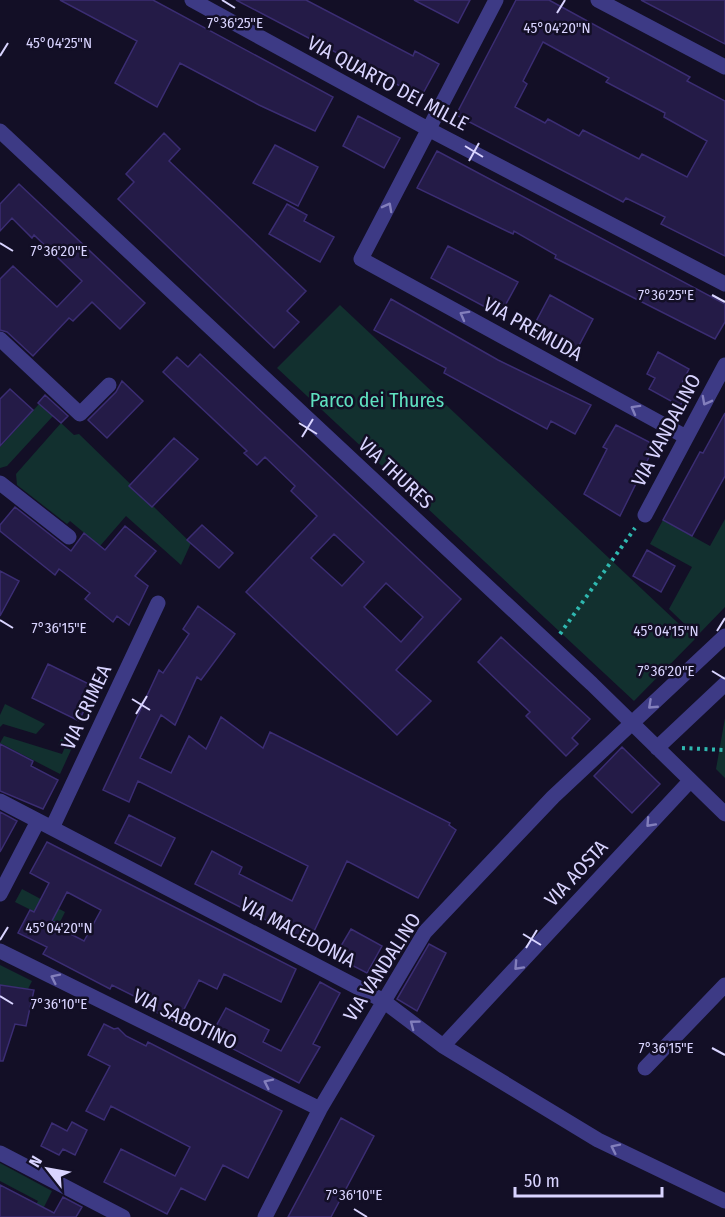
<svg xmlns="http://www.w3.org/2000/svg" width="725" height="1217" viewBox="0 0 725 1217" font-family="'Fira Sans Condensed',sans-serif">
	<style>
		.green { fill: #12302f }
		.building { fill: #241b47; stroke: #3b2d73; stroke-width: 1.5; fill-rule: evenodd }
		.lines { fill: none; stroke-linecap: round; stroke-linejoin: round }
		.path { stroke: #2fb8b0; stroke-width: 4; stroke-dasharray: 3 4.5; stroke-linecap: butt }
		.minor { stroke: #3d3a85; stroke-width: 15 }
		.oneway { stroke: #837fbc }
		.ticks { fill: none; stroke: #d9d4ff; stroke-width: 2 }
		.labels { text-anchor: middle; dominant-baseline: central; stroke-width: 5; stroke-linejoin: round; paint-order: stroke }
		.street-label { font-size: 20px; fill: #d9d4ff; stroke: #130f26 }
		.park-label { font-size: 20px; fill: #5fe0c0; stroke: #130f26 }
		.ticks-label { font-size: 15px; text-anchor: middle; fill: #d9d4ff; stroke: #130f26; stroke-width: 5; stroke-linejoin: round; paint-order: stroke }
	</style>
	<rect width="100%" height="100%" fill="#130f26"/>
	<path class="green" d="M340,305L695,639L634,701L277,368Z
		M39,404L53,416L7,466L0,468V447Z
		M61,423L74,435L79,434L191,543L181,565L126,516L100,546L70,521L67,524L17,485L16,474Z
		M725,519V607L697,636L669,609L692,567L650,544L663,520L710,546Z
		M5,704L45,724L36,734L3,724L0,727V715Z
		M725,718V778L716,769Z
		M64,733L76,739L60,774L0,743L4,736L62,754L65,747L58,745Z
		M22,889L65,912L59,924L15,902Z
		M0,965L32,981L28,989L0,985Z
		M0,1163L52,1191L39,1217H29L38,1201L0,1181Z"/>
	<path class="building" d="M60,0H153L333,97L315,131L259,105L180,63L157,107L115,83L137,41Z
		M236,0H306L413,56L415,51L439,64L421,97Z
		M414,0H470L458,23Z
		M516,0H549L690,77L687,81L725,101V256L661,224L665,217L626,198L623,202L456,115ZM543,42L609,78L606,82L665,113L664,117L707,141L687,177L642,154L639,159L583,130L579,136L548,119L545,123L515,107L527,84L523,81Z
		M641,0H725V44Z
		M358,116L400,138L384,168L343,146Z
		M164,133L180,149L169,161L306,291L287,311L299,322L274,348L118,199L134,182L126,174Z
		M275,145L318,167L298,206L253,183Z
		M437,151L725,304V322L715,339L555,258L556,255L514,231L513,234L417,188Z
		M19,184L145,303L120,329L92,302L73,321L69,318L33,356L7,332L0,330V279L13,266L57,307L82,281L34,235L32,238L12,218L0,231V204Z
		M287,204L307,215L304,221L334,237L320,262L269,234Z
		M448,246L518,282L500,315L431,278Z
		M550,295L593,319L575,353L531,331Z
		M391,299L498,360L591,405L575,434L551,421L547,429L444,373L446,368L374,330Z
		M658,352L689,369L682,383L690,387L680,406L649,389L655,378L647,374Z
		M200,354L461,599L396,670L431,701L397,735L246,592L317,516L291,491L295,486L265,457L257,465L244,453L247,451L163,372L177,357L188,367ZM334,534L364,562L342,586L311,558ZM386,583L423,617L401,642L364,607Z
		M122,381L143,401L107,438L88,420L116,392Z
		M10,389L33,410L0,446V399Z
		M45,395L68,416L61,423L38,403Z
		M725,413V476L692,536L663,520L700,452L703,453Z
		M616,425L655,445L620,516L584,494L607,449L603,447Z
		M174,438L198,459L152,507L129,486Z
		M15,507L71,551L84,533L105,550L125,526L156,551L135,576L148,586L129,625L117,616L113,622L85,599L90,593L59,569L55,575L0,531V525Z
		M202,525L233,553L219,568L187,540Z
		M647,550L675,566L661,592L633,576Z
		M0,571L19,581L0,616Z
		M198,606L235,634L201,680L197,677L175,725L161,715L140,758L171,773L189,736L206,749L221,717L263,748L270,732L450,823L449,825L456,830L418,898L347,861L309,942L195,884L212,851L242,867L239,874L292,901L308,866L138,781L129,802L103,790L159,670L163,673L189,634L183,629Z
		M501,637L590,719L572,738L578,744L566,756L526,716L530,712L478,662Z
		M48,664L95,687L79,721L32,698Z
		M0,744L33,761L31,766L58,780L43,809L0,791Z
		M622,747L660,784L632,813L594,776Z
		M0,812L17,821L0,852Z
		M129,815L175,838L161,866L115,843Z
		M47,842L296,969L281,1002L224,974L217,989L199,980L177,1023L150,1009L152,1005L112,985L110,989L43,954L47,947L18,933L30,910L34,912L49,883L30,873ZM67,892L101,910L84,941L57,927L59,924L52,921Z
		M351,929L382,946L367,973L338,958V951Z
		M429,944L446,953L417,1011L397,999Z
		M320,982L340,993L313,1044L320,1047L299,1083L210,1037L226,1008L269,1030L263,1042L281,1051Z
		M0,985L34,990L26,1026L15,1024L3,1061H0Z
		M104,1024L114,1029L118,1028L126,1036L146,1046L148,1042L282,1111L248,1178L223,1165L205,1200L181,1188L167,1214L104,1182L121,1149L175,1176L190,1147L111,1106L104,1120L86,1111L110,1066L88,1055Z
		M341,1118L374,1136L331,1217H288Z
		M72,1122L87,1130L75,1155L63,1149L59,1155L41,1146L52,1123L67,1131Z
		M0,1185L54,1213L63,1197L82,1207L76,1217H0Z"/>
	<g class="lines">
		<path class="path" d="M560,634L635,528
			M682,748L725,750"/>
		<path class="minor" d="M192,0L428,129L725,284
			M496,0L361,259L686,437
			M598,0L725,67
			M0,131L592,684L725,814
			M0,339L80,414L109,385
			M0,483L69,537
			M645,515L725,365
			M657,748L725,684
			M0,801L382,1000L443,1046L598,1140L725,1201
			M52,828L158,603
			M0,894L38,821
			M0,951L320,1109
			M443,1046L690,781
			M645,1068L725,985
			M0,1153L123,1217
			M265,1217L320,1109L425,932L553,797L725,636"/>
	</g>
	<defs><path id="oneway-chevron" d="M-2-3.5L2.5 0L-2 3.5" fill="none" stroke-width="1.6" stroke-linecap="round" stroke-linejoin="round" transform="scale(1.5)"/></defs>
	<g class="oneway">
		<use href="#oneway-chevron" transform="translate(388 207) rotate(-62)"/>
		<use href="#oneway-chevron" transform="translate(464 315) rotate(-151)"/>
		<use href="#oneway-chevron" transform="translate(706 401) rotate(118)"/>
		<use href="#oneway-chevron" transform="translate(635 409) rotate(-151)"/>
		<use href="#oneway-chevron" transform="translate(652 705) rotate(137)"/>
		<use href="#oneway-chevron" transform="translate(650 823) rotate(133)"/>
		<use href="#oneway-chevron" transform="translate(518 966) rotate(133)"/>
		<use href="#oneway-chevron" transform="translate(55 978) rotate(-154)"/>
		<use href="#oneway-chevron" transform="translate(414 1024) rotate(-143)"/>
		<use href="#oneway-chevron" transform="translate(268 1083) rotate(-154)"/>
		<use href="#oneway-chevron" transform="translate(615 1148) rotate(-154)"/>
	</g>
	<path class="ticks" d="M222,0L235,8M557,13L565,0M0,56L8,43M465,146L483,157M469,161L479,143M0,243L13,251M712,295L725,302M299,423L317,434M302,437L313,419M0,620L13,628M717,631L725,618M712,671L725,679M132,699L150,710M136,714L147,696M523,934L541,945M0,940L8,927M526,948L537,930M0,996L13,1004M712,1048L725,1055M354,1209L367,1217"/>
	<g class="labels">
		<g class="street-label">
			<text transform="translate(388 83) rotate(28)">VIA QUARTO DEI MILLE</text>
			<text transform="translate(533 329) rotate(29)">VIA PREMUDA</text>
			<text transform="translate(666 430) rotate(-62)">VIA VANDALINO</text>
			<text transform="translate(396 473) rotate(43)">VIA THURES</text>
			<text transform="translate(86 707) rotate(-65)">VIA CRIMEA</text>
			<text transform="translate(576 873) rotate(-47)">VIA AOSTA</text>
			<text transform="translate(298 932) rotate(28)">VIA MACEDONIA</text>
			<text transform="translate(382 967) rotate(-57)">VIA VANDALINO</text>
			<text transform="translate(185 1019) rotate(26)">VIA SABOTINO</text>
		</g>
		<g class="park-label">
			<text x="377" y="400">Parco dei Thures</text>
		</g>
	</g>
	<g class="ticks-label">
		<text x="235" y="28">7°36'25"E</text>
		<text x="557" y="33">45°04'20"N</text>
		<text x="59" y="48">45°04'25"N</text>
		<text x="59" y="256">7°36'20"E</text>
		<text x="666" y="300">7°36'25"E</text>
		<text x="59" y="633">7°36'15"E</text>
		<text x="666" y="636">45°04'15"N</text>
		<text x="666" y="676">7°36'20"E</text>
		<text x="59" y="933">45°04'20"N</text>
		<text x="59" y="1009">7°36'10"E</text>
		<text x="666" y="1053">7°36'15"E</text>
		<text x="354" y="1200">7°36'10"E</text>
	</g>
	<g transform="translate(48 1169) rotate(301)" stroke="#130f26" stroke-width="4.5" paint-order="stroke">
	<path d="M0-4.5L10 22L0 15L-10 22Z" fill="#d9d4ff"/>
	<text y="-9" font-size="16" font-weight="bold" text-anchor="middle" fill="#d9d4ff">N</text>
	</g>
	<path d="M515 1187v9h147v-9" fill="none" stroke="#d9d4ff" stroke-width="3"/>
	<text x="524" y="1187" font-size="18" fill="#d9d4ff" stroke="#130f26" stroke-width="4.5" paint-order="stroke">50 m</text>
</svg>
